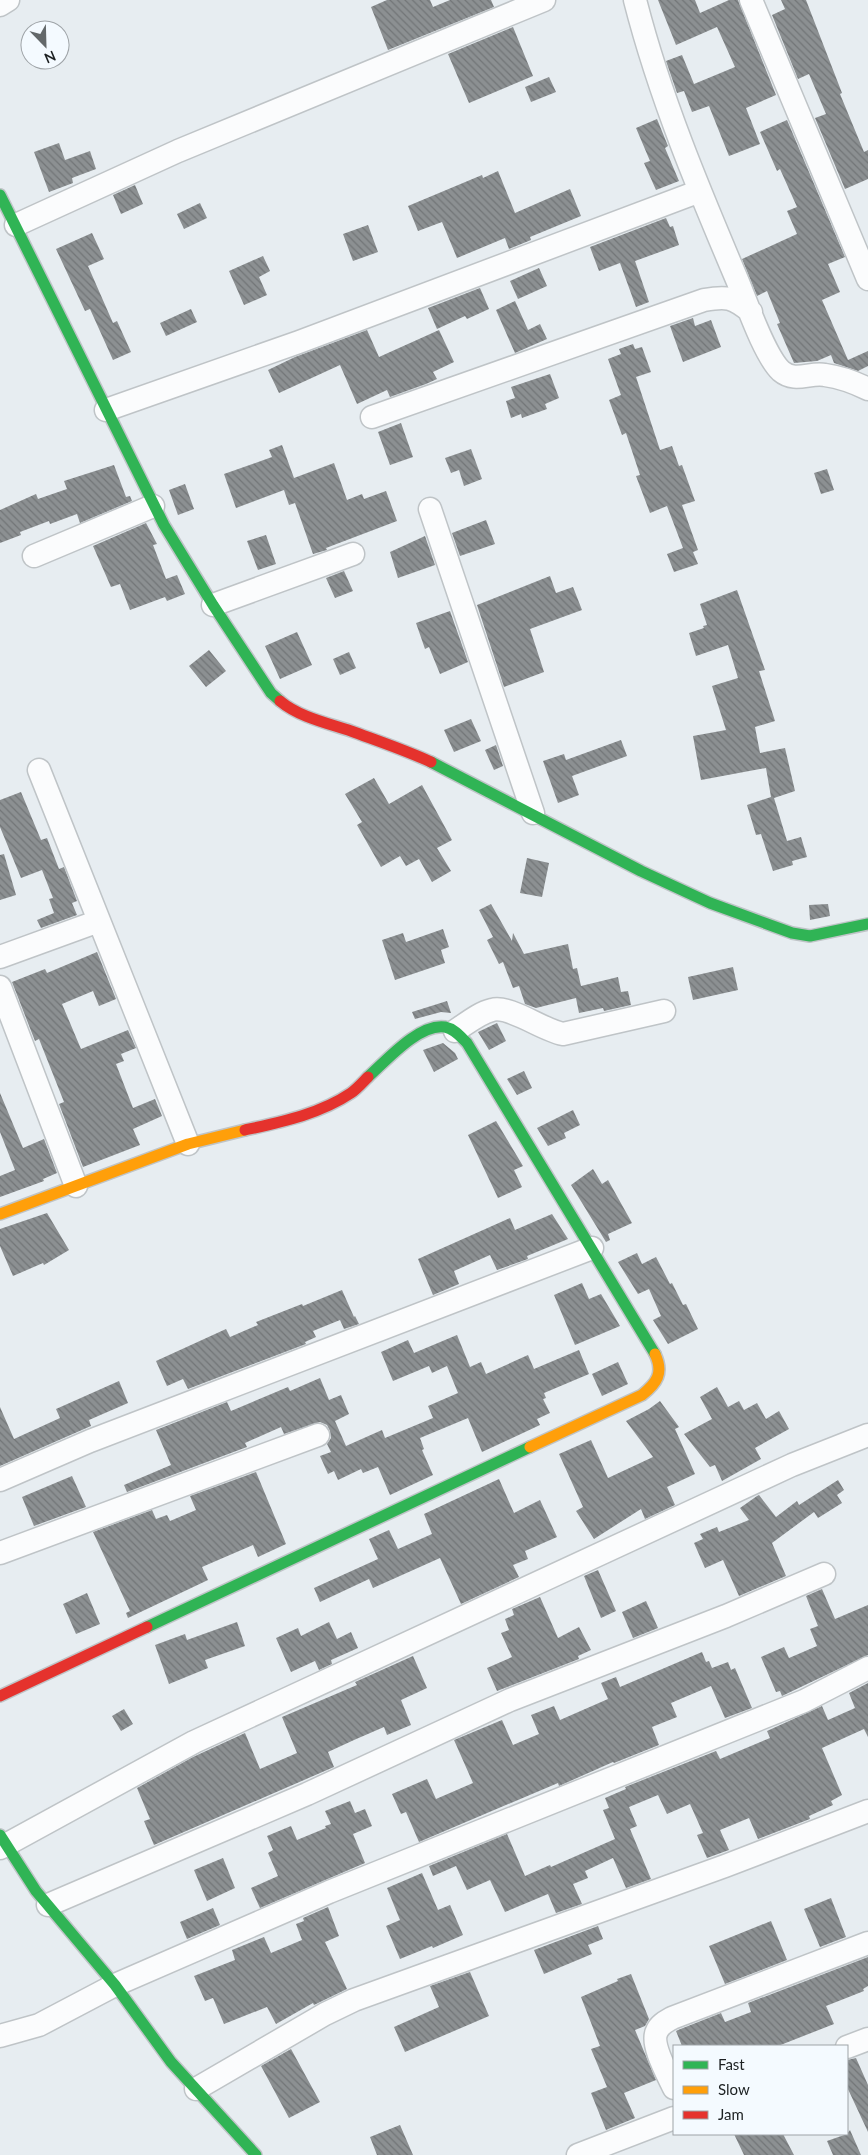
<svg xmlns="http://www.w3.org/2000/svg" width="868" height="2155" viewBox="0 0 868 2155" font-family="Lato,sans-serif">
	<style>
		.building { fill: url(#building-back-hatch) }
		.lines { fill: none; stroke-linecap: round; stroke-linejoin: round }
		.street-casing { stroke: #bfc4c7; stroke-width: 25 }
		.fast-casing { stroke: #bfc4c7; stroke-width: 14 }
		.slow-casing { stroke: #bfc4c7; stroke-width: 14 }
		.jam-casing { stroke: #bfc4c7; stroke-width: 14 }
		.street { stroke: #fbfcfd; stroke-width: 22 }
		.fast { stroke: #30b455; stroke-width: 11 }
		.slow { stroke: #ff9f0a; stroke-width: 11 }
		.jam { stroke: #e5322d; stroke-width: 11 }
	</style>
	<defs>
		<pattern id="building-back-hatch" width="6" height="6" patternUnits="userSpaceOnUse" patternTransform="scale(1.25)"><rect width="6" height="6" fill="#8c9092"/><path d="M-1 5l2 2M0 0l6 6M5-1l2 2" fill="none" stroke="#727577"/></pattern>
	</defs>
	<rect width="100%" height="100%" fill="#e7edf1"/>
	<path class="building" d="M387,0H430L433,7L450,0H491L494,7L388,50L371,7Z
		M658,0H695L700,13L729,0H738L776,95L746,108L760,144L729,156L709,106L692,112L684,91L677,93L666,61L682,55L694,84L735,67L717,27L676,45Z
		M781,0H806L842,93L840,94L864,152L868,150V179L845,189L815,118L826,114L809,74L798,79L772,15L785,9Z
		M513,27L533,76L469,103L448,54Z
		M549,77L556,92L531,102L525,87Z
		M657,119L668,146L665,148L679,181L656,190L644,163L650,161L636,128Z
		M787,120L845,257L828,264L840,292L822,300L848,360L868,351V366L858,371L834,363L831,355L817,361L794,363L777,324L780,323L767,291L757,296L742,259L797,234L787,211L797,207L780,169L777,171L760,132Z
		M59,143L65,160L90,151L96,169L72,178L73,183L49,192L34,152Z
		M498,171L515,213L570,189L581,216L530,237L531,240L509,249L505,238L457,258L442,222L418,231L408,206L482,175L483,178Z
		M135,185L143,204L121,214L113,195Z
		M200,203L207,218L184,229L177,214Z
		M666,218L670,227L673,226L679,245L635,261L649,302L636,307L620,263L599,271L590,247Z
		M368,225L378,252L353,261L343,234Z
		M92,233L104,259L88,266L113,323L117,321L131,352L113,360L90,309L85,311L56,249Z
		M263,256L270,271L259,277L267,295L244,305L229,271Z
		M539,268L547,286L518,299L510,281Z
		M480,288L489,309L467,319L465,316L437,329L428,308Z
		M515,301L528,330L540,324L547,339L515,353L496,310Z
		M191,309L197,322L166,336L160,323Z
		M693,318L695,326L711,320L721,347L683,362L670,326Z
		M367,330L379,357L439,330L454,362L433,372L437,379L426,384L390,397L387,390L357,404L340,365L279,393L268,370L295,357Z
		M633,344L635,349L642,347L651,372L636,377L660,450L672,446L679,466L682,465L695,501L682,505L698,550L693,552L698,564L674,572L667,554L683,548L667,506L650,513L636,476L640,475L626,433L622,435L609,400L621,395L608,359L621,354L619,349Z
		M550,374L559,398L545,404L547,409L522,418L521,414L511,418L506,401L515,398L511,387Z
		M401,423L413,457L390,465L378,432Z
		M282,445L294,478L334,463L347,500L362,494L364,499L386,491L397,521L326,548L327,550L313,554L295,503L289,505L284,490L236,508L224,474L272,457L269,450Z
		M471,449L482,479L464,486L459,470L451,473L445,458Z
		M114,465L126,497L130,496L132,501L80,523L77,514L50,524L49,521L20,532L21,535L0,543V510L36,494L38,499L67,489L64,481Z
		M827,469L834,490L821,494L814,473Z
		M185,484L194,509L178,515L169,490Z
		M486,520L495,544L460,556L452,533Z
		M146,523L157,544L153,545L166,579L177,575L185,594L167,601L165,597L130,610L120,584L111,587L93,546Z
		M266,535L276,564L258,570L247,541Z
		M425,536L435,565L398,578L390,552Z
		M344,571L353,591L335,598L326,578Z
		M550,576L556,593L573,587L582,610L530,629L544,672L504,687L477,605Z
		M737,590L765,670L759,671L775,721L755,727L760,753L785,748L795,791L774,798L787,841L801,837L807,857L792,861L793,865L773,871L761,834L756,835L747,805L771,797L766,768L701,780L693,736L726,730L712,686L738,678L728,645L696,656L689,633L704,628L703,626L707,625L700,604Z
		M450,611L468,662L440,674L429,647L425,649L416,623Z
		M297,632L312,665L280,679L265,646Z
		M209,650L226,671L206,687L189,666Z
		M349,652L356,668L340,675L333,659Z
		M471,719L481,741L454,752L444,730Z
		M621,740L627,756L572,776L579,795L558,803L543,761L564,754L566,760Z
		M496,745L503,766L494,770L485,750Z
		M374,778L389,804L422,785L452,840L437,848L451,871L432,882L419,859L406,866L400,856L381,867L357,825L362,822L345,794Z
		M21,792L41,840L47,838L59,869L64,867L77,901L72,903L77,915L41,928L37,920L54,913L49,899L53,898L42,870L21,878L0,827V800Z
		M4,854L16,895L0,900V855Z
		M527,858L549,863L542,897L520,893Z
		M491,904L512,941L513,933L524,954L568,944L573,969L577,968L581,986L618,977L621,992L628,991L631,1005L604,1011L603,1008L579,1013L576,998L536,1008L525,1004L519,986L513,988L503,962L499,964L487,940L493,937L479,910Z
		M828,904L830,916L810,920L809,905Z
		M443,929L449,947L441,950L445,963L395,980L382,940L403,933L406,942Z
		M97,952L116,999L99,1006L93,991L62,1004L81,1049L128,1030L136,1048L121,1054L124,1061L116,1064L133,1108L155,1099L162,1116L133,1129L140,1145L83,1167L59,1104L64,1102L39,1039L35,1041L12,982L45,969L47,973Z
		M733,967L738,990L693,1000L688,977Z
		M447,1001L451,1013L441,1012L415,1019L412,1012Z
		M497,1023L506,1041L489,1050L478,1032Z
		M443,1043L455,1053L458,1059L434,1072L423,1050Z
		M524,1071L532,1088L517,1095L507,1079Z
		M0,1093L23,1148L44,1139L57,1173L43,1179L44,1181L0,1197V1176L15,1170L0,1132Z
		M573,1110L580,1125L564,1133L566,1138L548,1146L537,1128Z
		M496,1121L523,1166L514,1170L522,1187L498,1198L468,1135Z
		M593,1169L602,1184L608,1180L632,1223L608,1234L610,1240L606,1242L571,1185Z
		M47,1213L69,1250L44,1265L43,1263L13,1276L0,1246V1229Z
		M552,1214L568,1239L527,1256L528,1259L497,1270L490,1255L454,1271L459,1284L433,1295L418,1259L510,1218L515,1230Z
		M637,1253L642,1264L656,1257L670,1284L672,1283L683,1305L686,1304L698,1329L668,1344L653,1320L661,1316L649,1289L638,1294L618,1262Z
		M582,1283L589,1299L601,1294L620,1326L575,1345L554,1295Z
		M342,1290L354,1317L355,1316L359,1324L344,1329L340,1320L313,1331L316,1337L305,1342L306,1344L188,1389L183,1379L167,1386L156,1361L226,1329L230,1337L258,1325L256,1322L302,1304L303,1306Z
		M457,1335L470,1367L481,1362L486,1374L528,1355L534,1369L579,1350L589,1374L544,1393L546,1398L543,1399L550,1413L537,1419L540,1425L482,1452L468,1418L420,1438L424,1449L422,1450L433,1475L390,1495L378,1467L363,1473L361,1469L338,1480L334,1471L328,1474L320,1456L331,1452L327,1444L331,1438L330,1431L327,1425L320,1422L284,1434L281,1427L245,1443L247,1447L127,1492L124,1485L171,1465L156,1430L227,1402L231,1411L288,1387L290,1391L320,1378L329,1400L341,1395L349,1414L335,1421L346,1446L382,1430L385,1438L433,1418L428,1406L458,1393L447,1366L432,1373L429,1366L393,1381L381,1352L408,1340L414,1353Z
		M618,1362L628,1384L602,1396L592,1374Z
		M119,1381L128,1403L89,1420L91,1426L0,1466V1407L14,1439L60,1418L56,1409Z
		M717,1387L728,1407L739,1401L744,1410L757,1403L766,1419L779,1411L789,1429L755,1448L761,1459L722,1481L715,1465L710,1467L684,1434L712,1419L700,1397Z
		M660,1401L679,1427L675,1429L695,1474L667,1487L675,1505L645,1519L641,1509L594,1539L576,1511L583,1507L559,1454L591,1440L608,1478L653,1457L626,1421L649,1409Z
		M256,1472L286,1544L258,1557L253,1545L202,1567L208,1580L128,1618L126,1613L130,1611L93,1532L152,1510L156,1519L167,1515L170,1521L196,1510L190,1496Z
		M72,1476L86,1507L34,1526L22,1497Z
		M499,1479L514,1513L540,1500L557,1537L525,1551L528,1559L513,1565L519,1577L461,1604L440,1558L373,1588L369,1579L320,1602L314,1588L378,1559L369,1539L389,1530L398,1549L432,1534L424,1514Z
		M838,1480L844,1490L837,1495L842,1503L818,1518L814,1512L772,1543L786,1576L739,1596L723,1560L705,1568L694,1543L703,1539L700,1534L717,1527L719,1532L749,1520L740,1508L757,1496L759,1495L776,1517L797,1501L799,1505Z
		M598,1570L616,1611L601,1618L584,1576Z
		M822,1589L835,1619L868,1605V1655L782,1696L780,1691L776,1692L761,1657L784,1647L789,1658L817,1646L810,1629L818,1626L806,1596Z
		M87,1593L100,1624L76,1634L63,1604Z
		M540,1597L558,1638L579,1627L591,1650L578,1656L579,1659L497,1691L487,1668L512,1657L501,1633L509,1630L505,1619L514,1615L512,1609Z
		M646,1601L658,1628L633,1638L622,1612Z
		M237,1622L245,1646L205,1660L208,1668L169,1684L155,1645L185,1634L187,1640Z
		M329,1622L337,1639L351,1632L358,1648L331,1660L332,1664L319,1670L315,1661L291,1672L276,1638L298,1628L301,1636Z
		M702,1652L706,1662L709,1661L712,1668L728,1662L731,1670L735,1668L752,1708L725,1718L711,1686L671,1703L677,1717L652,1727L659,1745L614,1763L613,1762L559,1786L558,1783L419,1842L406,1812L401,1814L392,1794L427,1779L436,1799L473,1783L454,1740L502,1720L513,1745L539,1734L531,1715L554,1706L560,1720L608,1699L601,1683L616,1677L620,1687Z
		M413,1656L427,1688L401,1700L411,1725L387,1735L384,1727L354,1740L328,1752L334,1767L154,1845L144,1821L150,1819L137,1788L193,1757L245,1733L260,1769L297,1753L282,1717L357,1685L355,1682Z
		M868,1683V1737L864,1729L822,1748L842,1795L831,1801L833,1805L809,1816L810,1819L758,1839L749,1818L720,1830L729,1850L707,1858L697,1835L703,1833L690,1804L667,1814L658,1795L629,1807L637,1826L630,1829L651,1879L626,1888L613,1858L585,1871L588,1878L573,1884L582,1904L556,1913L548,1894L505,1912L490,1880L467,1890L456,1866L433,1876L429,1866L507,1834L525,1876L550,1865L551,1867L615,1839L603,1810L609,1808L605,1798L626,1789L625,1787L716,1751L720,1759L770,1738L767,1731L822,1706L828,1720L855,1708L849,1693Z
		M124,1709L133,1724L121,1731L112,1716Z
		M350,1801L355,1813L365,1809L372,1826L353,1834L365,1863L260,1908L251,1888L278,1876L268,1853L273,1850L267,1836L291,1826L297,1840L326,1828L325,1826L331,1824L325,1811Z
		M223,1858L235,1888L207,1901L194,1870Z
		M422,1873L438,1910L450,1905L463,1935L433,1948L432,1946L400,1959L386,1926L400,1920L387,1888Z
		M831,1898L846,1937L820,1947L804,1909Z
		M328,1907L339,1936L325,1942L347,1989L314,2005L313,2003L276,2024L267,2007L224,2024L213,1998L205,2001L194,1976L235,1960L232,1950L264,1937L271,1953L302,1940L296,1924L304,1921L303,1918Z
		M213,1908L220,1925L187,1939L180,1922Z
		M771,1921L787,1960L725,1984L709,1946Z
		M598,1926L603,1939L588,1945L592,1954L544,1974L534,1950Z
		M868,1957V1986L863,1989L864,1991L826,2006L834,2024L778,2046H682L676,2031L678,2030L721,2013L725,2022L751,2012L748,2003Z
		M470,1972L489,2016L405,2052L394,2027L439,2007L430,1986Z
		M631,1974L649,2019L645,2026L635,2030L656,2080L624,2093L635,2118L606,2130L591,2093L607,2087L591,2049L600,2046L581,1997L618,1981L617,1979Z
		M291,2049L320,2102L289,2118L261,2066Z
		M856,2058L868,2085V2132L847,2087V2060Z
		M400,2125L413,2155H377L370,2137Z
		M850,2130L861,2155H833L827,2141L847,2134Z
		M734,2134H783L794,2155H744Z"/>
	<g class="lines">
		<defs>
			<path id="street" d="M635,0C660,98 699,190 738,282C747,304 765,356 781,371C795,383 810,372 825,375C839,377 856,383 868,389
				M751,0L868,279
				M0,5L8,0
				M16,225L178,151L544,0
				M106,410L299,342L700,191
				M372,417L704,300C727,296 733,297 751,312
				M430,509L533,813
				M34,556L153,506
				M213,605L353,554
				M39,770L188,1144
				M0,957L99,921
				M0,987L76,1186
				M455,1031C466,1024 479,1013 492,1010C510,1005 542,1030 563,1034L664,1011
				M0,1480L90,1441L592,1248
				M0,1553L318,1435
				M0,1848L194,1742L792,1465L868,1435
				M48,1905L307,1794L510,1700L726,1616L824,1574
				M0,2036L39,2025L115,1985L329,1892L804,1701L868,1668
				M847,2047L868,2039
				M674,2088C668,2075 650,2044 657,2031C660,2024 667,2021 672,2018L868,1943
				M196,2089L325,2014L354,2000L725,1866L868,1811
				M578,2155L674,2118"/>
			<path id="fast" d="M0,195L164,525L213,605L271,693L280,701
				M431,762L641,871L710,903L792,933L810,936L868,924
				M368,1077C386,1061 419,1023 445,1027C455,1029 461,1037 467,1043L655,1354
				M147,1627L530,1447
				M0,1835L36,1891L115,1985L171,2062L256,2155"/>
			<path id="slow" d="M0,1214L188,1144L245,1130
				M530,1447L642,1395C657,1383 664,1373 655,1354"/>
			<path id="jam" d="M280,701C299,717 327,723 351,731C378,741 405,750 431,762
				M245,1130C281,1122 320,1114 351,1093C357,1089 363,1082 368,1077
				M0,1696L147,1627"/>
		</defs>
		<use href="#street" class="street-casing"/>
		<use href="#fast" class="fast-casing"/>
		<use href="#slow" class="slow-casing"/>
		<use href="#jam" class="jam-casing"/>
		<use href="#street" class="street"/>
		<use href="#fast" class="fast"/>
		<use href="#slow" class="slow"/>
		<use href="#jam" class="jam"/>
	</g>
	<rect x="673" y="2045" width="175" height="90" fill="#f4faff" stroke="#9ea3a7"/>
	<rect x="683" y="2061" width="25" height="8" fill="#30b455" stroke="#9ea3a7"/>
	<text x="718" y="2070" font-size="15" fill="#1c2022">Fast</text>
	<rect x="683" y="2086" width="25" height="8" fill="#ff9f0a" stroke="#9ea3a7"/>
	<text x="718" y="2095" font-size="15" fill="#1c2022">Slow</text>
	<rect x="683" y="2111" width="25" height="8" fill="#e5322d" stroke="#9ea3a7"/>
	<text x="718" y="2120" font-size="15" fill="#1c2022">Jam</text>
	<g transform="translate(45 45) rotate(157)"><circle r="24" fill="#f4faff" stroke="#9ea3a7"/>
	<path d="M0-4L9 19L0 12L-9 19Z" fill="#63686a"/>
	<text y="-8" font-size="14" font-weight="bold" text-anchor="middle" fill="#1c2022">N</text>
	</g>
</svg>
